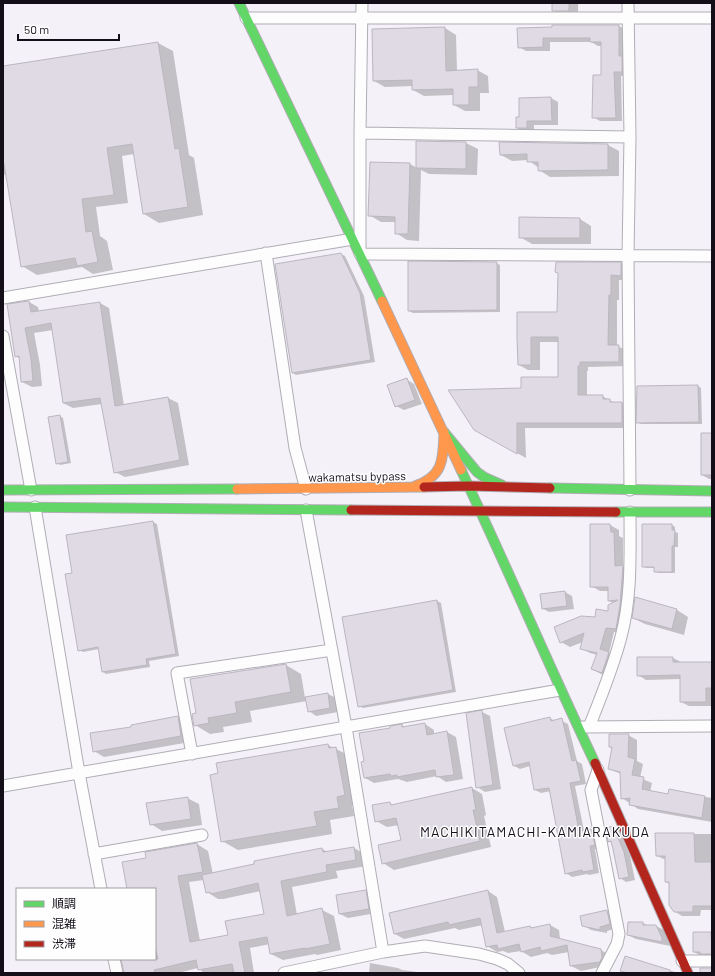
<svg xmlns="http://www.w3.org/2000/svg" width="715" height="976" viewBox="0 0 715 976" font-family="Barlow,'Noto Sans JP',sans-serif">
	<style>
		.shadow { fill: #0003; fill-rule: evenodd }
		.building { fill: #dfdae4; stroke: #bbb7c0 }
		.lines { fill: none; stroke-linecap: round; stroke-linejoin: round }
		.street-casing { stroke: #b1adb5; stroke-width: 13 }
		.fast-casing { stroke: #b1adb5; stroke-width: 11 }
		.slow-casing { stroke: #b1adb5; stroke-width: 11 }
		.jam-casing { stroke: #b1adb5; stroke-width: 11 }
		.street { stroke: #fdfdfe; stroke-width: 11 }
		.fast { stroke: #63d668; stroke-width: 9 }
		.slow { stroke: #ff974d; stroke-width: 9 }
		.jam { stroke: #b3261e; stroke-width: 9 }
		.labels { text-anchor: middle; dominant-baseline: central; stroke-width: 3; stroke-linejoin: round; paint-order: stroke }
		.street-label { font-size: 12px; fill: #140e19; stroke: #fefefe }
		.quarter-label { font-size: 14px; letter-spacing: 1px; fill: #140e19; stroke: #fefefe }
	</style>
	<rect width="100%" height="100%" fill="#f4f1f8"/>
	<path class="shadow" d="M553,3H578V16H562L553,10Z
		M619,26L626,30L629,76H621L622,121H600L593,117L602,76V46H598L591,42H550V51H526L519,47L518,29Z
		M445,28L456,35L457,71L477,70L488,76L489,93H480V111H465L454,105V95L424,96L413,90V86L385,87L374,81Z
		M158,43L173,51L189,155L194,158L203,215L159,223L144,214L134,154L122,156L128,203L96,207L100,236L107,241L113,270L93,274L82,267L37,275L22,266L7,174L3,175V67Z
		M520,98H551L558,102V125H534V132H524L517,128L520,118Z
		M417,142L466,143L478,149L477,175L429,174L421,170L419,241L407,240L396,233V222H381L369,215L410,164L417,168Z
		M608,145L619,151V176L550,177L539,170V168L528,160L512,161L501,155Z
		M580,219L591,226V244H532L520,237Z
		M341,254L345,256L364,296L375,362L296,375L293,373Z
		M496,263L500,265V312L413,313L409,311Z
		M621,263L630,269V280H619V300H617V346L628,351V366L588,367V371H587V396H602L615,403H622L631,408V428H525L526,458L484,435L522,389L559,378V342H540V370H528L519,365L518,313H558Z
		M29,302L38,307L39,312L100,303L109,308L124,406L168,398L178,403L189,465L125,477L115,472L102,404L73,408L63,403L53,330L34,333L40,365L42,386L32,387L22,382L20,359L16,356Z
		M406,379L414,384L422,404L404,410L396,406Z
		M698,386L701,388L702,424H641L637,422Z
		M60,416L63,418L71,463L60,465L57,463Z
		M712,434V479H709L702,475Z
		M153,522L157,524L179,656L149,661L150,667L106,674L103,672L99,649L83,652L79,650L74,574Z
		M591,525H610L619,530V536L623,538V567L631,571L624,633L614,632L609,653L617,658L611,677L601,674L592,669L597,655L590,653L581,648L583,642L570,647L561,642L596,618L609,612L613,603L609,601V591H600L591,586Z
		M672,525L675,527V532L678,533V547H675V573H658L655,571V568H646L643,566Z
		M565,592L572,596L574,609L549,612L542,608Z
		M636,598L677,610L688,617L684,635L645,624L633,618Z
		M437,601L441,603L456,692L363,708L359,706Z
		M673,658L681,662L712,663V706H689L681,702V679L646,680L638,675Z
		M286,665L301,674L305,698L328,694L336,698L338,712L316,716L309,711L307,701L250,711L252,722L223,727L224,732L210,734L195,725Z
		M482,712L490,716L501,789L485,792L477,787Z
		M178,718L188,723L190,742L104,757L94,751L133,727Z
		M550,718L555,721H562L568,724L577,761L582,764L586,784L575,786L584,831L591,830L597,833L600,848L595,849L599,873L589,875L587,874L572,877L566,873L551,791L541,793L535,790L530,766L520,769L514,766Z
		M425,724L434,730V734L447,732L456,737L463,779L446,782L437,776L407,782L398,779L374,783L365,778V762L391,729L402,725L406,728Z
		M628,735L637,740V761L643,764L640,778L652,783L650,792L669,796L670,791L712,798V822L638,809L622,798L621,774L609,769L613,749L610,747Z
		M328,745L352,757L360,804L352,805L354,816L330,820L332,834L238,850L222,841Z
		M472,788L482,794L486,815L484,816L491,847L394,870L383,863L402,841L399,825L387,827L376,821L390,803L393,805Z
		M187,798L199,804L202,825L162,831L151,824Z
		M612,827L619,831L630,856L635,880L626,882L620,878L612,843L609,841Z
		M656,834H712V910H701L700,916H682L674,911L670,884L666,882V860L657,856Z
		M197,844L208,851L213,874L322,849L328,852L354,848L365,854L367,866L336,871L338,878L292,887L297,915L322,910L334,916L341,950L317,955L315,954L283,960L271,954L270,944L250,948L254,973H235L234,972L227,973H204L198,968L178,973H125L122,959H155V889H128L148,858ZM204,880L207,892L218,899H223L261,891L265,914L229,935L200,941L189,882Z
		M365,891L373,895L376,913L348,918L340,914Z
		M488,891L497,897L505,932L530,927L533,928L550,925L559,930L560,939L601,950L611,956L610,965L581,971L571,966L569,952L552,955L547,953L531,957L521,951L508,953L503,951L497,952L487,946L483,925L459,930L455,928L404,939L395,934Z
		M607,912L615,916L617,928L607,931V933L591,930L583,925Z
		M630,923H643L648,926H656L664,930L670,946L636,939L628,935Z
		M694,933H712V958L701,956L694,952Z
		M625,957L675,972L677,973H621Z
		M370,963L398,968L402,970L425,973H369Z"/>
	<path class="building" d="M552,3H569V11H552Z
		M552,25H619V56H622V72H614L616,118H592L593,75H601V42H590V38H543V47L518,48L517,28L552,27Z
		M445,27L446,71L478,69V87H469V105H453V89L412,90V80L373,81L372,29Z
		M158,42L175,149L179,148L188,207L143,214L132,144L107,148L114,195L82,199L86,232L92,231L98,262L77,266L75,258L21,267L4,164H3V66Z
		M551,97L552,121H527V128H516V117H519V98Z
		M416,141L466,142V169L416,168Z
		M499,142L608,144V170L538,171V162H527V154L500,155Z
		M370,162L410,163L408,234H395V217L368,216Z
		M519,217L580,218V238H519Z
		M341,253L360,293L371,360L292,373L275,264Z
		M408,261L497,262V310L408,311Z
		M556,262H621V276L611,275V295H609L608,345H619V362H580V366H578V395H603V399H610V402H622V423H517V454L474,430L448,390L521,388V377H558V337H531V365H518L517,338V312H557L558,273L555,272Z
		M29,301L31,312L100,302L115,406L168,397L180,460L114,473L100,398L63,403L51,323L25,328L31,359L33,381L21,382L19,356L15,357L7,304Z
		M407,378L415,400L395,407L387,385Z
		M698,385L699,422L636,423L637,386Z
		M60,415L68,462L56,464L48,417Z
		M701,433H712V475H701Z
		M153,521L176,654L146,659L147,665L102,672L98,647L78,651L65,574L72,573L66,535Z
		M590,524H610L611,532H614L615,566L623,565L620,605L616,629L606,628L600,649L609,652L602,673L591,669L597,653L580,649L584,633L560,643L554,627L581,616L595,617L596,609L608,611V605L618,600L608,601V587H590Z
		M642,524H672V530H675L674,546H672V572H654V567H642Z
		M565,591L567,606L542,609L540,594Z
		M635,597L677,609L672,629L632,618Z
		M437,600L453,690L358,707L342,617Z
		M637,657H673V662H712V688H706V702H680V675L637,676Z
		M286,664L291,692L235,702L237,713L208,718L209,723L194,726L192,714L196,713L190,679Z
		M328,693L330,708L308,712L305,697Z
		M482,710L493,785L476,788L466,713Z
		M178,716L181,736L93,752L90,733L131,727V725Z
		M550,717L551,721L562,718L572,761L576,760L581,781L570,783L579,831L591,829L595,845L590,846L594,870L583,872L582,870L565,874L549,788L534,790L529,762L513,766L504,728Z
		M425,723L427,735L447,731L454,775L436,777L435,770L397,777V775L391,776L390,774L364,778L361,762L364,761L359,733L390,728V726L402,724V727Z
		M609,734H629L628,757L635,759L632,775L644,777L642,789L668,794L669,789L705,796L702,818L629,805L630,798L621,799L620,772L608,769L612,747H609Z
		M328,744L329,748L336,747L345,795L337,797L339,808L314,812L317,826L221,842L210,775L218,773L216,763Z
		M472,787L476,810H473L480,841L382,864L378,845L401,840L396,818L375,822L372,805L390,802L391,805Z
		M188,797L191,819L150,825L146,803Z
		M613,826L624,852L629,877L619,879L613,849L611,841L608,842L606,828Z
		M655,833H694L695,862H711L712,906H693V912H674L669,905V882H665V856H656Z
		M197,843L203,872L178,876L190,942L228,935L225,921L264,914L258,883L211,894L210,892L206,893L202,875L254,864V861L322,848L323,852L354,847L356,860L326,865L327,872L281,881L287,916L322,908L330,944L305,949V948L270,954L267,937L239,942L245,973H234L232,964L198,970L196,960L154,970L155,973H124L121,959H158L155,946V889H127L122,862L146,858L145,852Z
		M366,890L369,909L339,914L336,895Z
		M488,890L497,933L530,926L531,928L550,924L551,930L550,936L601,949L602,957L600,962L570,966L567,945L541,951L540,947L521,952L519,944L498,949L497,945L486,947L480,918L449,925L448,922L394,934L389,913Z
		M607,910L610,924L600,927V930L582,926L580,916Z
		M628,922H643V925H656L662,938V942L627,935Z
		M693,932H711L712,954H700V952H693Z
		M625,956L670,970V973H628L620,971Z
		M700,968H712V973H700Z"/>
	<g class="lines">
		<defs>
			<path id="street" d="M362,3L360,133V254L712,256
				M628,3L630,137L628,256L630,490
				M246,18H712
				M360,133L630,137
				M266,253L295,448L306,489
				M3,298L353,239
				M3,336L31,490
				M35,507L79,773L101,889
				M306,510L346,727L383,952
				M582,727L712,726
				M589,727C601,697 613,668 621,637C632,596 630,554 630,512
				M192,754L177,673L332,650
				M598,770L591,790L619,934L617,944L602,973
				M3,786L560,690
				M94,854L202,835
				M114,959L117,973
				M682,961H712
				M284,973L383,952L425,946L479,954L497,959L508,964L519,973"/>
			<path id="fast" d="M239,3L382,301
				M444,432L477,472L484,477L502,485
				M461,470C507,567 549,666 595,763
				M550,488L712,491
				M3,490L237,489
				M3,507L351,510
				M616,512H712"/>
			<path id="slow" d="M382,301L461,470
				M415,486C444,476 443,459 444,432
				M237,489L424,487"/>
			<path id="jam" d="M424,487L469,486L550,488
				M351,510L616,512
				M595,763L688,973"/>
		</defs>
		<use href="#street" class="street-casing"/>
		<use href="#fast" class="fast-casing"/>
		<use href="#slow" class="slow-casing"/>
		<use href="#jam" class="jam-casing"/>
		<use href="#street" class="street"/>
		<use href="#fast" class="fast"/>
		<use href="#slow" class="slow"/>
		<use href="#jam" class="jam"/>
	</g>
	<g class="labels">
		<g class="street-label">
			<text transform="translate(357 476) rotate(-1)">wakamatsu bypass</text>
		</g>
		<g class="quarter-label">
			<text x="535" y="831">MACHIKITAMACHI-KAMIARAKUDA</text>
		</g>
	</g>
	<rect width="715" height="976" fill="none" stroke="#140e19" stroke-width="8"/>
	<rect x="16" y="888" width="140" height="72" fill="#fefefe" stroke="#a09ea2"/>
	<rect x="24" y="901" width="20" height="6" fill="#63d668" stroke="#a09ea2"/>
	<text x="52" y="908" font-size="12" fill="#140e19">順調</text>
	<rect x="24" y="921" width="20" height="6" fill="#ff974d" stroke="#a09ea2"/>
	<text x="52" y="928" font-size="12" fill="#140e19">混雑</text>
	<rect x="24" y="941" width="20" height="6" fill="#b3261e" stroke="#a09ea2"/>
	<text x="52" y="948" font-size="12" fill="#140e19">渋滞</text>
	<path d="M18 34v6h101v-6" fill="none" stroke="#140e19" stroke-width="2"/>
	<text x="24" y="34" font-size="12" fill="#140e19" stroke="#fefefe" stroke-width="3" paint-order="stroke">50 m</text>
</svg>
